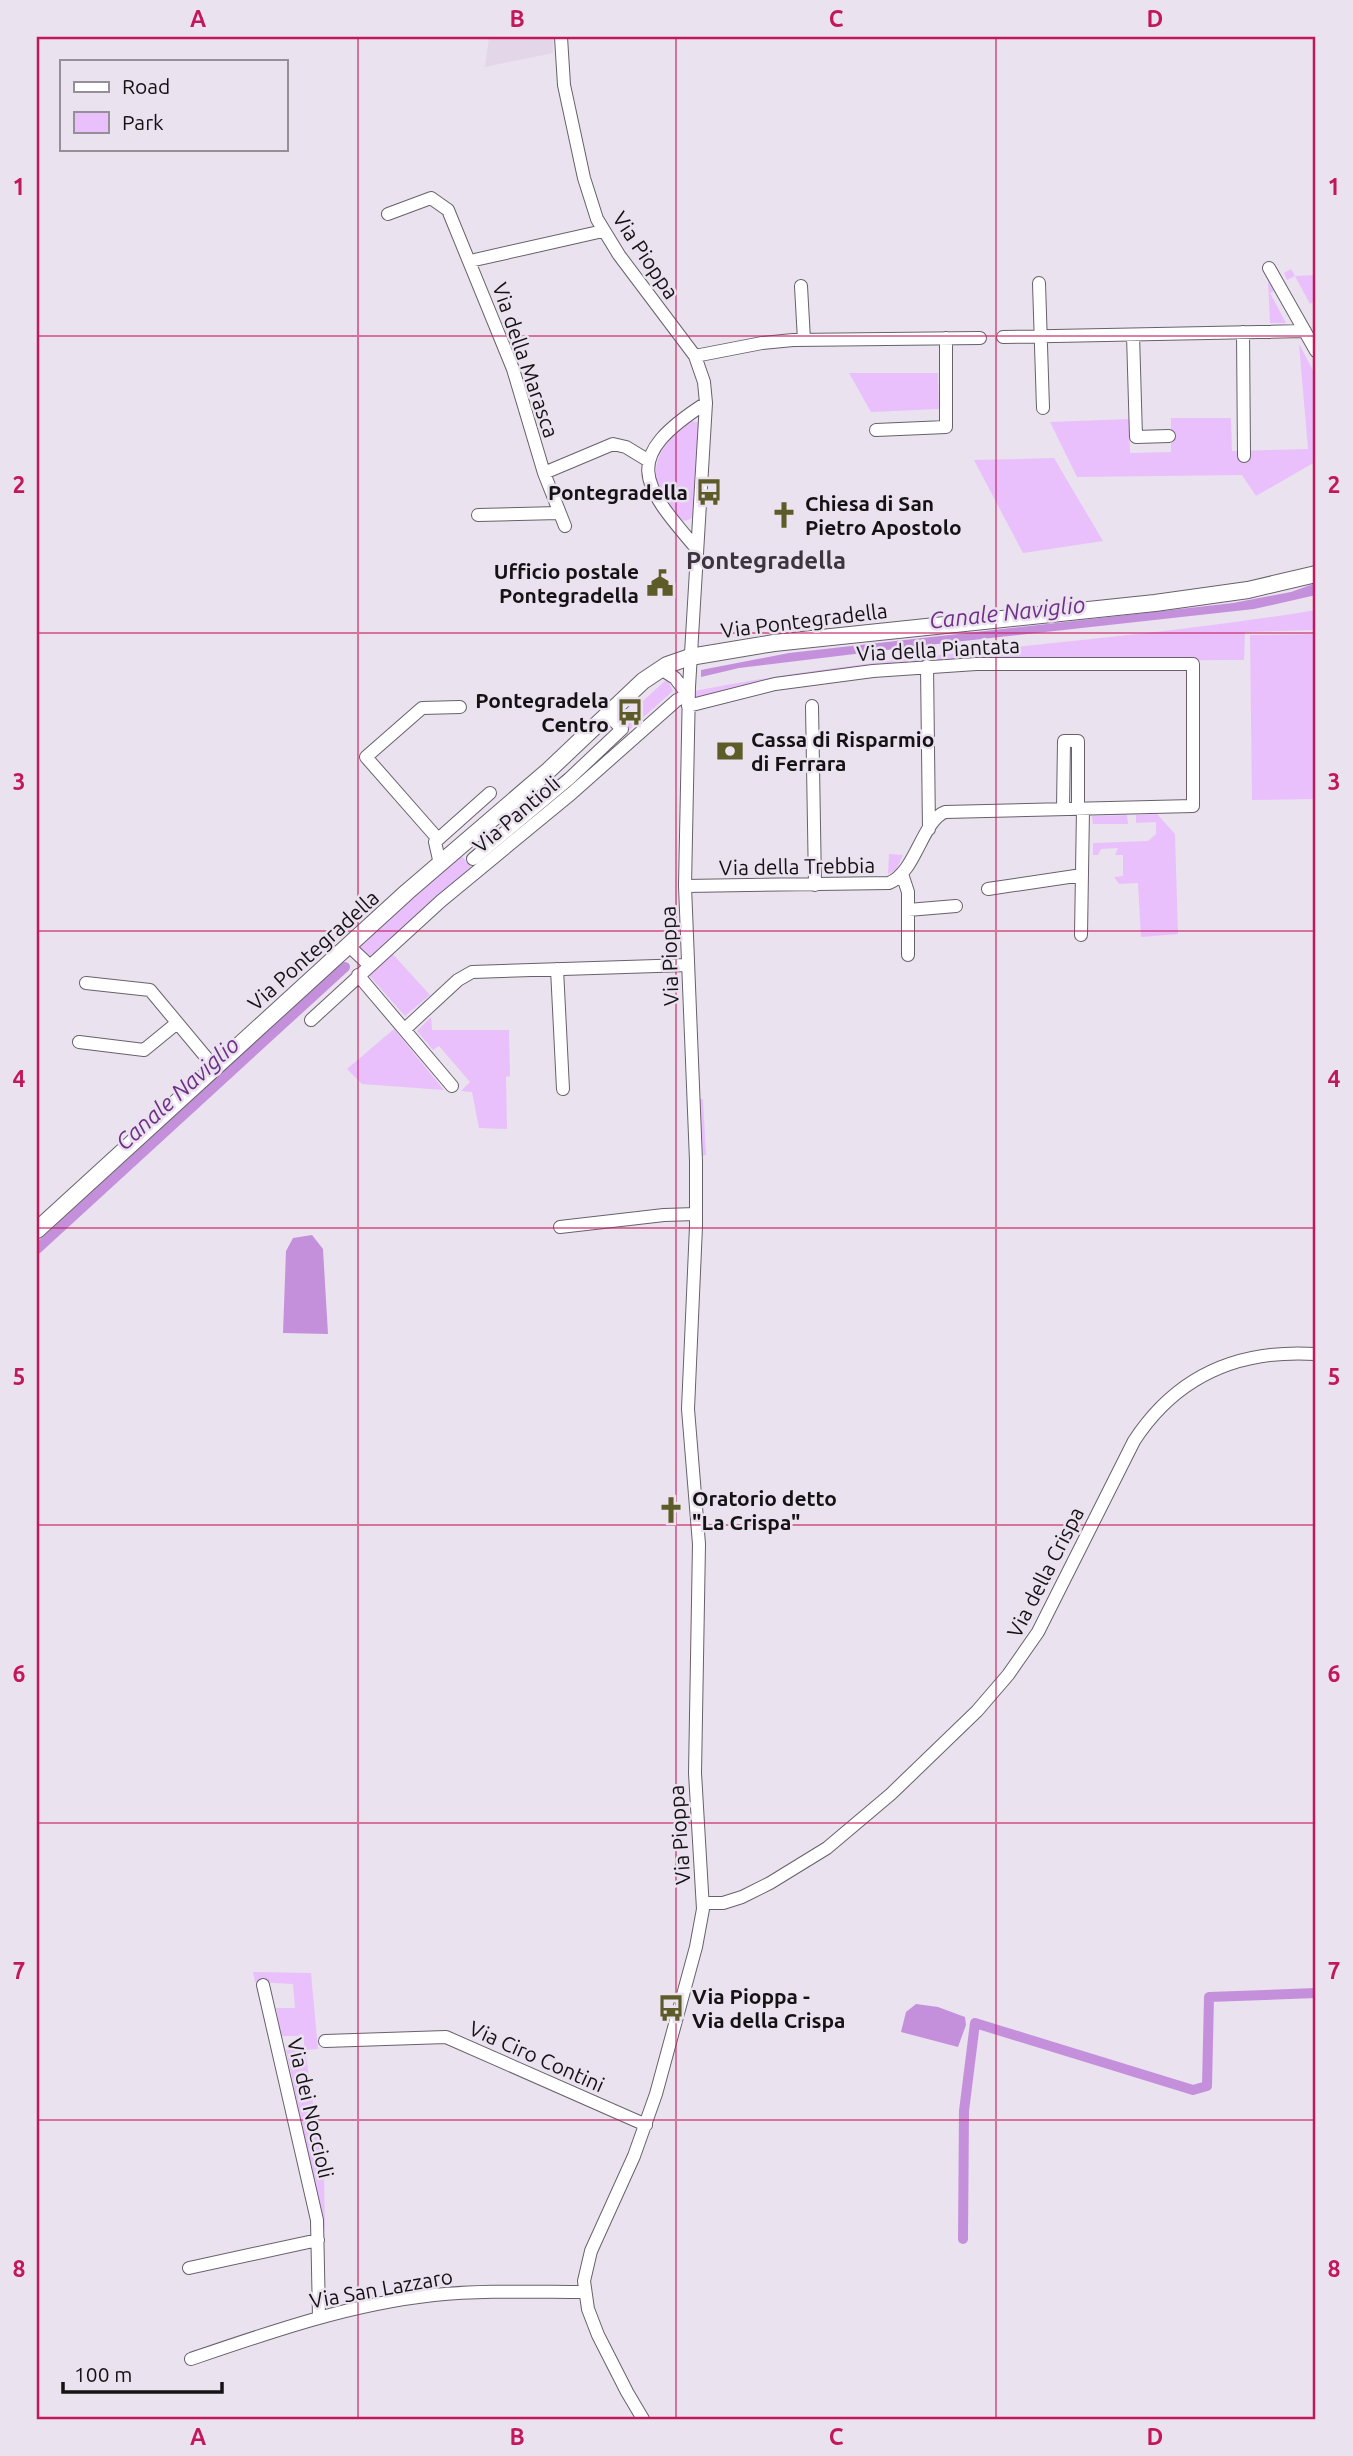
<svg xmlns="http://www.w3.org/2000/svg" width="1353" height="2456" viewBox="0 0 1353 2456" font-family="Ubuntu,sans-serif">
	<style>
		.built { fill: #e3d6e9 }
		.green { fill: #e9c0fb }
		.forest { fill: #c590db }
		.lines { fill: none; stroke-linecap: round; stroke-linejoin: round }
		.canal { stroke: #c590db; stroke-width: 10 }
		.minor-casing { stroke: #68616c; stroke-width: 14 }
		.tertiary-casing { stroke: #68616c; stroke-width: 18 }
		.minor { stroke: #fff; stroke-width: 12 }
		.tertiary { stroke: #fff; stroke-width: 16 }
		.grid { fill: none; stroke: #c2185b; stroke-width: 2; stroke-opacity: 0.55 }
		.labels { text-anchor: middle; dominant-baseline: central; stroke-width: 5; stroke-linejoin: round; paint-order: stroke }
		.street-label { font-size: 21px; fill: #151216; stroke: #eae2ee }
		.poi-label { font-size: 21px; font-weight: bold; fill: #151216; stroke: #eae2ee; text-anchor: start }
		.water-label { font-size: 23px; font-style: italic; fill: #6f2f88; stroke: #eae2ee }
		.quarter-label { font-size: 24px; font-weight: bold; fill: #3c353e; stroke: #eae2ee }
		.neatline { fill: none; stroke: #c2185b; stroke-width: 2.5 }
		.grid-label { font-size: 23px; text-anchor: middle; font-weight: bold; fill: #c2185b }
	</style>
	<rect width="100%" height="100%" fill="#eae2ee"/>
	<path class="built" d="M489,37H553V53L485,67Z"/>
	<path class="green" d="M1291,269L1295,276L1316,275V300L1310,304L1295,276L1287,280L1284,273Z
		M1268,279L1276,290L1270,293L1286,323H1270Z
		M1299,344L1316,376V463L1315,462L1256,496L1242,475L1077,477L1050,422L1129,419L1130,453L1171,452V418H1231L1232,451L1308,449Z
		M849,373H938L939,409L871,412Z
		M688,421L698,422L699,427L693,515L691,519L684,521C674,515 668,506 663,496C645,464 665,443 688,421Z
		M1054,458L1103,541L1023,553L974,460Z
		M1316,610V630L1245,632L1244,660L943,661L690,703L694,691C899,651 1110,644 1316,610Z
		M1316,634V799L1252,800L1250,635Z
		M667,679L673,691L630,729L621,721Z
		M1157,814L1175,834L1178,934L1141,937L1138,883L1119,884L1114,877L1123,876V855H1115L1118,848L1101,849L1098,855H1093V843L1148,841L1156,834V822L1136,823V815Z
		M1127,815L1128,824H1093L1092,816Z
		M460,854L471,867L368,958L358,945Z
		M889,854L903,855L896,870L888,874Z
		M390,951L430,995L405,1016L366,972Z
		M431,1017L432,1030H509L510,1076L506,1077L507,1129L479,1128L472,1092L461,1091L470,1082L439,1046L433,1050L417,1031Z
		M394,1029L444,1090L362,1084L347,1069Z
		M703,1099L706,1155L700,1156L697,1100Z
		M253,1972L311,1973L318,2049L305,2050L324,2176L325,2231L286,2050L304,2049V2036H281L276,2008H295L293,1984L255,1982Z"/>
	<path class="forest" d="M1316,583V595L1254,609L937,644L739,668L701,677V670L789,653L1233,603L1291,592Z
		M312,1235L323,1249L328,1334L283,1333L286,1251L293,1238Z
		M916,2004L938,2007L965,2017L966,2025L958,2047L901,2032L906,2012Z"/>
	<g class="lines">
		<path class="canal" d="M37,1249L345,967
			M963,2239L964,2111L975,2023L1193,2090L1207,2086L1209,1997L1316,1993"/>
		<defs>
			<path id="minor" d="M561,37L564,85L584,178L597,219L619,255L695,356L704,382L706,403L689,687L685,886L696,1161V1226L688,1409L699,1544L695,1773L703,1909L696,1947L656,2094L634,2156L591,2251L584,2281L588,2309L598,2335L627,2392L643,2419
				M388,214L431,198L448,210L513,369L544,473L565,526
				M470,261L603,231
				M1269,268L1316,351
				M1039,283L1043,408
				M801,286L804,340
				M1243,332L1244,456
				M1133,335L1136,437L1169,436
				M1003,337L1305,331
				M695,356L762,343L793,340L980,338
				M876,430L946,427V338
				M544,473L613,444L626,447L649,461
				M478,515L559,513
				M697,549C639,482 622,457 706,403
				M927,666L929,829
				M661,669L675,678L688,695
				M812,706L815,885
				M1063,809L1064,741H1078V809
				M438,839L366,757L422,708L460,707
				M473,859L569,779L622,729L607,714
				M440,864L435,842L490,793
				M902,874L908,892V955
				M685,886L889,883C916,872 922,821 945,812L1193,806V664H976L873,671L775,684L688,706
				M988,889L1082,875
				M908,910L956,906
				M1081,935L1083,809
				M349,946L369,965
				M557,969L563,1089
				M358,975L452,1086
				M86,983L150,990L215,1068
				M311,1020L441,901L572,793L677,700L688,695
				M405,1029L458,980L472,972L688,965
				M79,1042L144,1050L177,1023
				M560,1227L664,1215L696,1214
				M703,1903H723L742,1897L770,1883L827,1848L891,1794L977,1711L1008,1675L1038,1632L1134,1441C1177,1375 1239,1349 1316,1354
				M263,1985L317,2220L319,2317
				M325,2041L446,2037L646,2125
				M189,2268L318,2240
				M191,2359C270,2332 350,2304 434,2295C484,2290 535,2292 585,2292"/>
			<path id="tertiary" d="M37,1230L407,892L549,770L643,681L667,665L690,657L774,643L1155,603L1248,590L1316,574"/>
		</defs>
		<use href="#minor" class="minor-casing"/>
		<use href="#tertiary" class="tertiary-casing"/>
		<use href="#minor" class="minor"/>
		<use href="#tertiary" class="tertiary"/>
	</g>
	<path class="grid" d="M358,37V2419M676,37V2419M996,37V2419M37,336H1316M37,633H1316M37,931H1316M37,1228H1316M37,1525H1316M37,1823H1316M37,2120H1316"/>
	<defs>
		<symbol id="bus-bare" viewBox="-9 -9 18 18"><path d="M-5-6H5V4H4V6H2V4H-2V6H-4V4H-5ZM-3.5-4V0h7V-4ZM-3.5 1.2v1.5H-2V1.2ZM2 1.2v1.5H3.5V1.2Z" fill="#5d5b28" stroke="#eae2ee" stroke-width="2.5" paint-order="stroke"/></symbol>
		<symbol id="church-bare" viewBox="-9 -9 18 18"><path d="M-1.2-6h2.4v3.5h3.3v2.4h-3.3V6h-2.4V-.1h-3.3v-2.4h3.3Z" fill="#5d5b28" stroke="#eae2ee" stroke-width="2.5" paint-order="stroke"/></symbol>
		<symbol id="civic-bare" viewBox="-9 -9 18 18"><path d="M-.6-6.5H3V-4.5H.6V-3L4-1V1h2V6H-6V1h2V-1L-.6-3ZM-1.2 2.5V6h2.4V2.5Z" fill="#5d5b28" stroke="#eae2ee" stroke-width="2.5" paint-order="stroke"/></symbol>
		<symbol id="bank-bare" viewBox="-9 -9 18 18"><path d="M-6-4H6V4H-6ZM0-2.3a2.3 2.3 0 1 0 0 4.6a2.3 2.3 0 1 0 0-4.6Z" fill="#5d5b28" stroke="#eae2ee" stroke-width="2.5" paint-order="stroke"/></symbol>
	</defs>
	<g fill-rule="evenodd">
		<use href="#bus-bare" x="690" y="473" width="38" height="38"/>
		<use href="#church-bare" x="765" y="496" width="38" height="38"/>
		<use href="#civic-bare" x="641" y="564" width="38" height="38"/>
		<use href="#bus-bare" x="611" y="693" width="38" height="38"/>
		<use href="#bank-bare" x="711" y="732" width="38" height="38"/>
		<use href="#church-bare" x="652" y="1491" width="38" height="38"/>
		<use href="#bus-bare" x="652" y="1989" width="38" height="38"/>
	</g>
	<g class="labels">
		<g class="street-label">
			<text transform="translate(646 255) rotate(56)">Via Pioppa</text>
			<text transform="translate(526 360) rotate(71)">Via della Marasca</text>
			<text transform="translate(804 620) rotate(-7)">Via Pontegradella</text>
			<text transform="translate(938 649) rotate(-3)">Via della Piantata</text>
			<text transform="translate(516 814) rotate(-40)">Via Pantioli</text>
			<text transform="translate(797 866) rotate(-1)">Via della Trebbia</text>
			<text transform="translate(313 950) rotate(-42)">Via Pontegradella</text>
			<text transform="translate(669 956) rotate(-92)">Via Pioppa</text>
			<text transform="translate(1045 1572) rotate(-63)">Via della Crispa</text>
			<text transform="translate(679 1835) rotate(-94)">Via Pioppa</text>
			<text transform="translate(537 2056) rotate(24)">Via Ciro Contini</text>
			<text transform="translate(311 2108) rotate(77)">Via dei Noccioli</text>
			<text transform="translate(381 2288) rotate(-10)">Via San Lazzaro</text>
		</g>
		<g class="poi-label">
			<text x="688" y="492" text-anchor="end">Pontegradella</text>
			<text x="805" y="503">Chiesa di San<tspan x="805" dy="24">Pietro Apostolo</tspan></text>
			<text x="639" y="571" text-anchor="end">Ufficio postale<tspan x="639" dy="24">Pontegradella</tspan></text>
			<text x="609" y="700" text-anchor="end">Pontegradela<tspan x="609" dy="24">Centro</tspan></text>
			<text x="751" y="739">Cassa di Risparmio<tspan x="751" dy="24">di Ferrara</tspan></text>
			<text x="692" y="1498">Oratorio detto<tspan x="692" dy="24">"La Crispa"</tspan></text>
			<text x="692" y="1996">Via Pioppa -<tspan x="692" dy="24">Via della Crispa</tspan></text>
		</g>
		<g class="water-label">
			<text transform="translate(1007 612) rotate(-6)">Canale Naviglio</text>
			<text transform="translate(177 1093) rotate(-42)">Canale Naviglio</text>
		</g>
		<g class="quarter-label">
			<text x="766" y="560">Pontegradella</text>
		</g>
	</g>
	<rect width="1353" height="2456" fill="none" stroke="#eae2ee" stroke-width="77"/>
	<rect x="60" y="60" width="228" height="91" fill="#eae2ee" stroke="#958f98" stroke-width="2"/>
	<rect x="74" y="82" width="35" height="10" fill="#ffffff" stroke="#958f98" stroke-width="2"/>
	<text x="122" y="94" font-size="21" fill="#151216">Road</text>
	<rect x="74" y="112" width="35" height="21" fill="#e9c0fb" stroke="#958f98" stroke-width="2"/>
	<text x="122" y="130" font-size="21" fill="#151216">Park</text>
	<path d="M63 2382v10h159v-10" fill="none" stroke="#151216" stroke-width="3.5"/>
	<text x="74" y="2382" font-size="21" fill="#151216" stroke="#eae2ee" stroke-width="5" paint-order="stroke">100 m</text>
	<rect x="38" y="38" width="1276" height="2380" class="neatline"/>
	<g class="grid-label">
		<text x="198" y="27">A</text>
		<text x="517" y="27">B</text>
		<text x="836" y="27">C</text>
		<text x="1155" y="27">D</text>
		<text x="19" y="195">1</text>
		<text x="1334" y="195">1</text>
		<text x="19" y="493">2</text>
		<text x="1334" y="493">2</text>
		<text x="19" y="790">3</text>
		<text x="1334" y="790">3</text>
		<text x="19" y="1087">4</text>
		<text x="1334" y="1087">4</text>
		<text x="19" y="1385">5</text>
		<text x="1334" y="1385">5</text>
		<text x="19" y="1682">6</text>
		<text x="1334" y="1682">6</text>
		<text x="19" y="1979">7</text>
		<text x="1334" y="1979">7</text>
		<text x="19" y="2277">8</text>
		<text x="1334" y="2277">8</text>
		<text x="198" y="2445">A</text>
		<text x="517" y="2445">B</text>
		<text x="836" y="2445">C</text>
		<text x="1155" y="2445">D</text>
	</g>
</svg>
